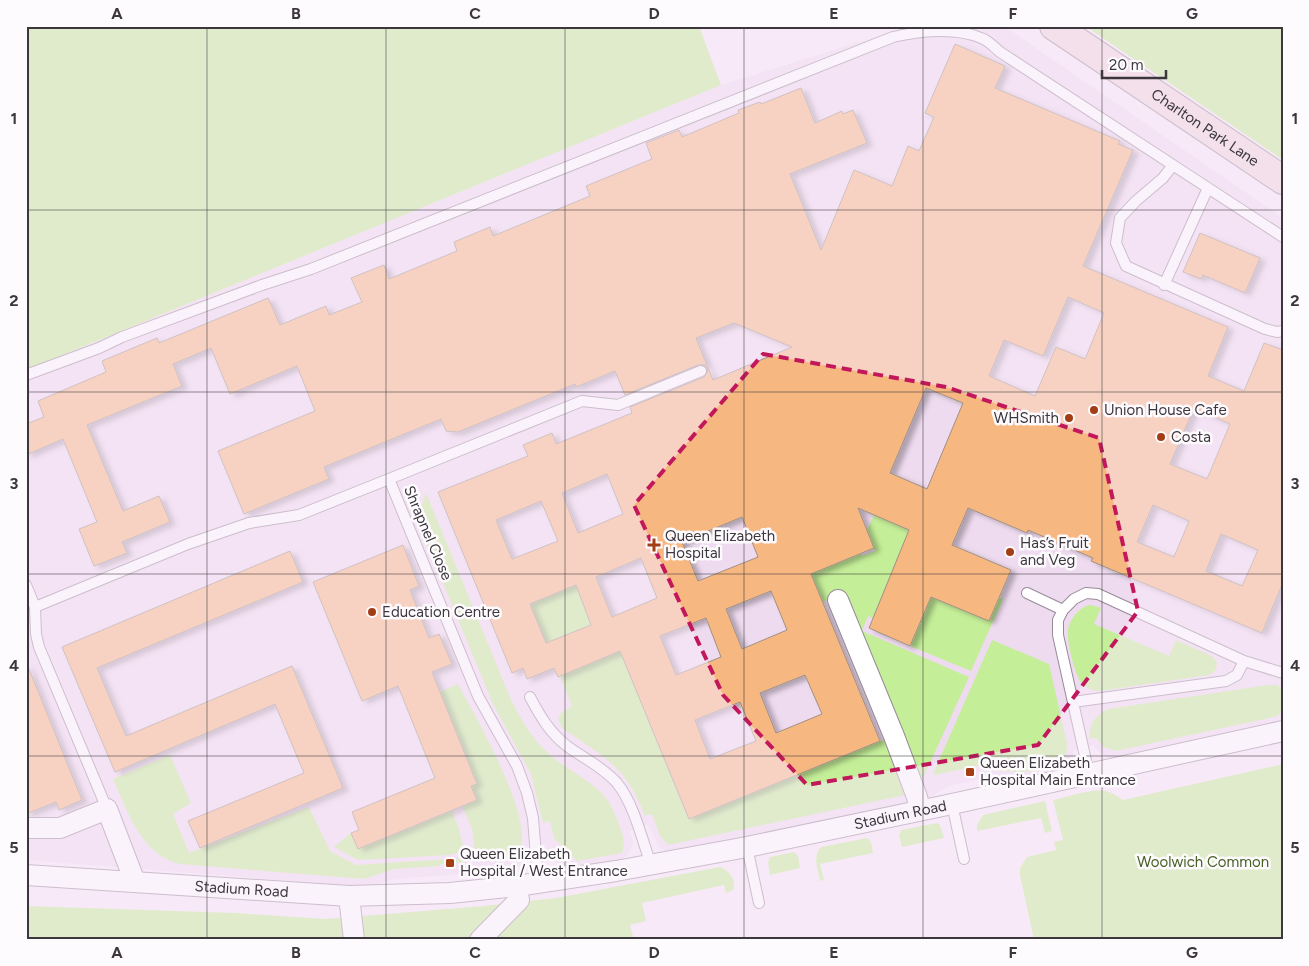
<svg xmlns="http://www.w3.org/2000/svg" width="1309" height="966" viewBox="0 0 1309 966" font-family="Figtree,sans-serif">
	<style>
		.built { fill: #efdbf0 }
		.green { fill: #c4ee98 }
		.building { fill: #f7b781; stroke: #9f9084; fill-rule: evenodd; filter: url(#shadow) }
		.lines { fill: none; stroke-linecap: round; stroke-linejoin: round }
		.lane-casing { stroke: #978a97; stroke-width: 12 }
		.street-casing { stroke: #978a97; stroke-width: 22 }
		.secondary-casing { stroke: #978a97; stroke-width: 30 }
		.lane { stroke: #fff; stroke-width: 10 }
		.street { stroke: #fff; stroke-width: 20 }
		.secondary { stroke: #edd5dc; stroke-width: 28 }
		.marked { fill: none; stroke: #c2185b; stroke-width: 4; stroke-dasharray: 10 6; stroke-linejoin: round }
		.grid { fill: none; stroke: #3c373d; stroke-width: 1; stroke-opacity: 0.55 }
		.poi-dot { fill: #a33e14; stroke: #fefbfe; stroke-width: 2 }
		.labels { text-anchor: middle; dominant-baseline: central; stroke-width: 5; stroke-linejoin: round; paint-order: stroke }
		.street-label { font-size: 15px; fill: #3c373d; stroke: #fefbfe }
		.poi-label { font-size: 15px; fill: #3c373d; stroke: #fefbfe; text-anchor: start }
		.park-label { font-size: 15px; fill: #466124; stroke: #fefbfe }
		.neatline { fill: none; stroke: #3c373d; stroke-width: 2 }
		.grid-label { font-size: 16px; text-anchor: middle; font-weight: bold; fill: #3c373d }
	</style>
	<defs>
		<filter id="shadow"><feDropShadow dx="5.5" dy="3" stdDeviation="2.5" flood-color="#0004"/></filter>
	</defs>
	<rect width="100%" height="100%" fill="#f8e9f8"/>
	<path class="built" d="M911,26H988L1010,30L1283,218V720L1114,759L1103,755L1093,745L1074,750L1073,758L1062,770L1029,778L995,776L952,785L930,797L904,804L673,851H666L659,847L648,825L630,831L633,841L632,847L628,855L621,860L575,868L567,867L560,865L551,858L544,844L526,846L523,858L516,870L508,876L501,878L475,873L395,879L368,887L26,860V370L721,85Z"/>
	<path class="green" d="M26,26H699L721,85L26,370Z
		M1085,26H1283V160Z
		M426,493L512,702C522,721 532,738 547,752C564,769 592,780 605,797C612,805 615,815 619,824C623,837 626,841 622,853L577,861L554,838L550,821L543,823L531,774L493,704L417,520Z
		M874,515L909,530L873,618L868,616L862,631L969,677L920,785L840,595L823,602L811,574L861,553L862,556L875,551L866,529L868,528Z
		M579,584L595,623L546,643L530,604Z
		M931,597L989,621L999,597L1003,599L971,671L910,646Z
		M1091,605L1101,608L1094,624L1169,656L1176,640L1212,656L1217,662L1216,670L1209,675L1101,691C1094,691 1088,689 1083,685C1075,677 1066,640 1068,629C1071,618 1080,606 1091,605Z
		M992,640L1049,664L1067,743C1071,778 1015,772 993,770L990,765L986,764L934,775L933,774Z
		M620,651L689,819L890,737L910,790L905,795L668,845L660,836L652,814L645,816C640,804 635,792 627,781C613,760 584,743 563,729L558,720L561,713L572,706L560,676Z
		M458,684C476,718 530,810 521,846C520,849 517,853 515,856L476,861L472,829L460,801L461,800L464,806L477,800L471,786L477,783L440,692Z
		M1268,685H1277L1283,689V710L1277,716L1270,718L1116,751L1104,747L1096,738L1090,739C1089,724 1095,715 1108,709Z
		M170,755L191,803L173,814L189,853L309,807L330,851L356,865L465,858L466,862L440,864V866L394,869L364,879L180,864C141,855 128,812 113,779Z
		M1283,764V940H1034L1020,875V868L1027,857L1056,850L1054,842L1063,840L1053,800C1067,797 1092,788 1106,791C1112,792 1118,797 1123,800Z
		M1045,801L1052,831L1045,833L1041,818L977,831V825L983,815Z
		M452,811L459,828L464,851L450,855L358,860L334,847L351,833L358,849Z
		M937,823L940,825L944,838L902,847L899,835L901,830Z
		M867,838L871,842L873,853L820,864L824,880L820,881C818,870 812,856 821,847Z
		M794,852L798,856L800,868L770,875L768,862L770,857Z
		M720,867C729,870 737,880 733,890L726,893L724,885L642,903L646,921L630,925L634,940H26V906L236,913L325,919L484,906L556,898Z"/>
	<path class="building" d="M955,44L1005,66L995,88L1120,141L1118,144L1133,150L1083,266L1228,327L1208,376L1244,391L1264,343L1283,350V582L1262,633L1091,561L1093,558L1028,530L1027,533L968,508L952,545L1011,570L989,621L931,597L910,646L869,628L909,530L858,508L874,548L811,574L880,741L689,819L620,651L558,677L554,668L527,679L523,668L512,673L438,492L528,456L523,445L552,433L556,444L632,413L630,407L704,377L708,371L705,365H698L625,395L615,371L576,387L575,384L458,432L446,431L441,419L324,467L329,479L244,514L218,451L315,411L297,366L230,394L211,348L173,364L182,386L87,425L123,511L159,496L170,522L122,542L127,553L94,566L79,529L97,522L63,439L26,455V424L44,417L38,401L106,372L102,361L157,338L159,343L268,298L280,325L326,306L329,315L362,302L351,278L384,265L389,279L457,251L454,242L490,227L493,236L590,196L586,186L652,159L646,143L679,130L682,137L739,113L738,110L760,102L761,104L801,88L815,123L842,111L843,114L853,110L867,143L790,174L821,250L854,170L892,186L908,146L919,151L934,117L925,113ZM1068,297L1104,313L1085,359L1056,347L1035,396L989,376L1004,340L1043,356ZM734,323L792,347L713,380L696,338ZM926,388L963,403L927,489L890,473ZM1194,408L1230,424L1207,479L1170,464ZM607,474L623,514L578,533L562,493ZM541,501L558,541L512,559L496,520ZM1153,505L1189,521L1174,557L1137,542ZM742,517L758,557L698,581L682,542ZM1221,534L1258,550L1242,586L1206,571ZM641,558L657,598L612,617L596,577ZM576,585L591,625L546,643L530,604ZM771,591L787,630L742,649L726,609ZM706,618L721,657L676,675L660,636ZM805,675L822,714L776,733L760,693ZM740,702L756,741L710,759L695,720Z
		M1200,233L1260,258L1245,293L1203,275L1201,279L1183,272Z
		M403,545L419,586L410,590L429,638L439,634L452,664L432,672L477,784L471,786L477,800L358,849L351,833L359,830L352,812L435,778L398,686L362,701L313,582Z
		M290,551L303,582L97,668L126,736L292,666L343,788L200,848L188,821L304,773L275,704L115,772L62,647Z
		M27,664L82,800L59,810L56,802L26,814Z"/>
	<g class="lines">
		<defs>
			<path id="lane" d="M1173,165L1163,178L1136,201L1120,218L1116,243L1126,266L1265,329L1277,332L1283,331
				M1164,285L1208,188
				M26,375L99,348L122,337L262,285L311,269L893,37C919,31 955,27 981,38C988,40 994,47 1000,52L1283,237
				M26,585L35,607L188,544L249,523L299,515L389,479
				M1027,593L1063,610
				M35,607L36,634L39,647L107,809
				M530,697C540,716 550,733 567,746C583,758 603,767 617,783C634,804 642,839 651,865
				M1073,702L1226,681L1237,675L1244,661
				M1089,774L1058,635V620L1063,610L1074,599L1086,593L1098,594L1244,661L1283,673
				M952,804L964,859
				M747,847L759,903
				M538,882L533,818L527,793L517,766L478,696L389,479L582,401L618,405L701,371"/>
			<g id="street">
				<path d="M838,600L894,736L917,797L920,810"/>
				<path d="M26,828H60L107,809L135,882"/>
				<path id="s1" d="M26,875L349,896L450,893L517,886L616,871L747,847L952,804L1283,731"/>
				<path d="M349,896L354,940"/>
				<path d="M480,940L519,900L517,886"/>
			</g>
			<g id="secondary">
				<path id="s2" d="M1054,26L1283,180"/>
			</g>
		</defs>
		<use href="#lane" class="lane-casing"/>
		<use href="#street" class="street-casing"/>
		<use href="#secondary" class="secondary-casing"/>
		<use href="#lane" class="lane"/>
		<use href="#street" class="street"/>
		<use href="#secondary" class="secondary"/>
	</g>
	<path d="M0 0H1309V966H0ZM763,354L946,387L1099,438L1138,611L1038,745L807,785L723,695L634,505Z" fill="#f8e9f8" fill-opacity=".55" fill-rule="evenodd"/>
	<path class="marked" d="M763,354L946,387L1099,438L1138,611L1038,745L807,785L723,695L634,505Z"/>
	<path class="grid" d="M207,26V940M386,26V940M565,26V940M744,26V940M923,26V940M1102,26V940M26,210H1283M26,392H1283M26,574H1283M26,756H1283"/>
	<g class="poi-dot">
		<circle cx="1094" cy="410" r="5"/>
		<circle cx="1069" cy="418" r="5"/>
		<circle cx="1161" cy="437" r="5"/>
		<path d="M651.5 537.5h5v5h5v5h-5v5h-5v-5h-5v-5h5z"/>
		<circle cx="1010" cy="552" r="5"/>
		<circle cx="372" cy="612" r="5"/>
		<rect x="965" y="767" width="10" height="10" rx="2.5"/>
		<rect x="445" y="858" width="10" height="10" rx="2.5"/>
	</g>
	<g class="labels">
		<g class="street-label">
			<text stroke="none"><textPath href="#s2" startOffset="182">Charlton Park Lane</textPath></text>
			<text transform="translate(428 533) rotate(67)">Shrapnel Close</text>
			<text stroke="none"><textPath href="#s1" startOffset="882">Stadium Road</textPath></text>
			<text stroke="none"><textPath href="#s1" startOffset="216">Stadium Road</textPath></text>
		</g>
		<g class="poi-label">
			<text x="1104" y="410">Union House Cafe</text>
			<text x="1059" y="418" text-anchor="end">WHSmith</text>
			<text x="1171" y="437">Costa</text>
			<text x="665" y="536">Queen Elizabeth<tspan x="665" dy="17">Hospital</tspan></text>
			<text x="1020" y="543">Has’s Fruit<tspan x="1020" dy="17">and Veg</tspan></text>
			<text x="382" y="612">Education Centre</text>
			<text x="980" y="763">Queen Elizabeth<tspan x="980" dy="17">Hospital Main Entrance</tspan></text>
			<text x="460" y="854">Queen Elizabeth<tspan x="460" dy="17">Hospital / West Entrance</tspan></text>
		</g>
		<g class="park-label">
			<text x="1203" y="862">Woolwich Common</text>
		</g>
	</g>
	<rect width="1309" height="966" fill="none" stroke="#fefbfe" stroke-width="55"/>
	<path d="M1102 70v8h64v-8" fill="none" stroke="#3c373d" stroke-width="2.5"/>
	<text x="1109" y="70" font-size="15" fill="#3c373d" stroke="#fefbfe" stroke-width="4" paint-order="stroke">20 m</text>
	<rect x="28" y="28" width="1254" height="910" class="neatline"/>
	<g class="grid-label">
		<text x="117" y="19">A</text>
		<text x="296" y="19">B</text>
		<text x="475" y="19">C</text>
		<text x="654" y="19">D</text>
		<text x="834" y="19">E</text>
		<text x="1013" y="19">F</text>
		<text x="1192" y="19">G</text>
		<text x="14" y="124">1</text>
		<text x="1295" y="124">1</text>
		<text x="14" y="306">2</text>
		<text x="1295" y="306">2</text>
		<text x="14" y="489">3</text>
		<text x="1295" y="489">3</text>
		<text x="14" y="671">4</text>
		<text x="1295" y="671">4</text>
		<text x="14" y="853">5</text>
		<text x="1295" y="853">5</text>
		<text x="117" y="958">A</text>
		<text x="296" y="958">B</text>
		<text x="475" y="958">C</text>
		<text x="654" y="958">D</text>
		<text x="834" y="958">E</text>
		<text x="1013" y="958">F</text>
		<text x="1192" y="958">G</text>
	</g>
</svg>
